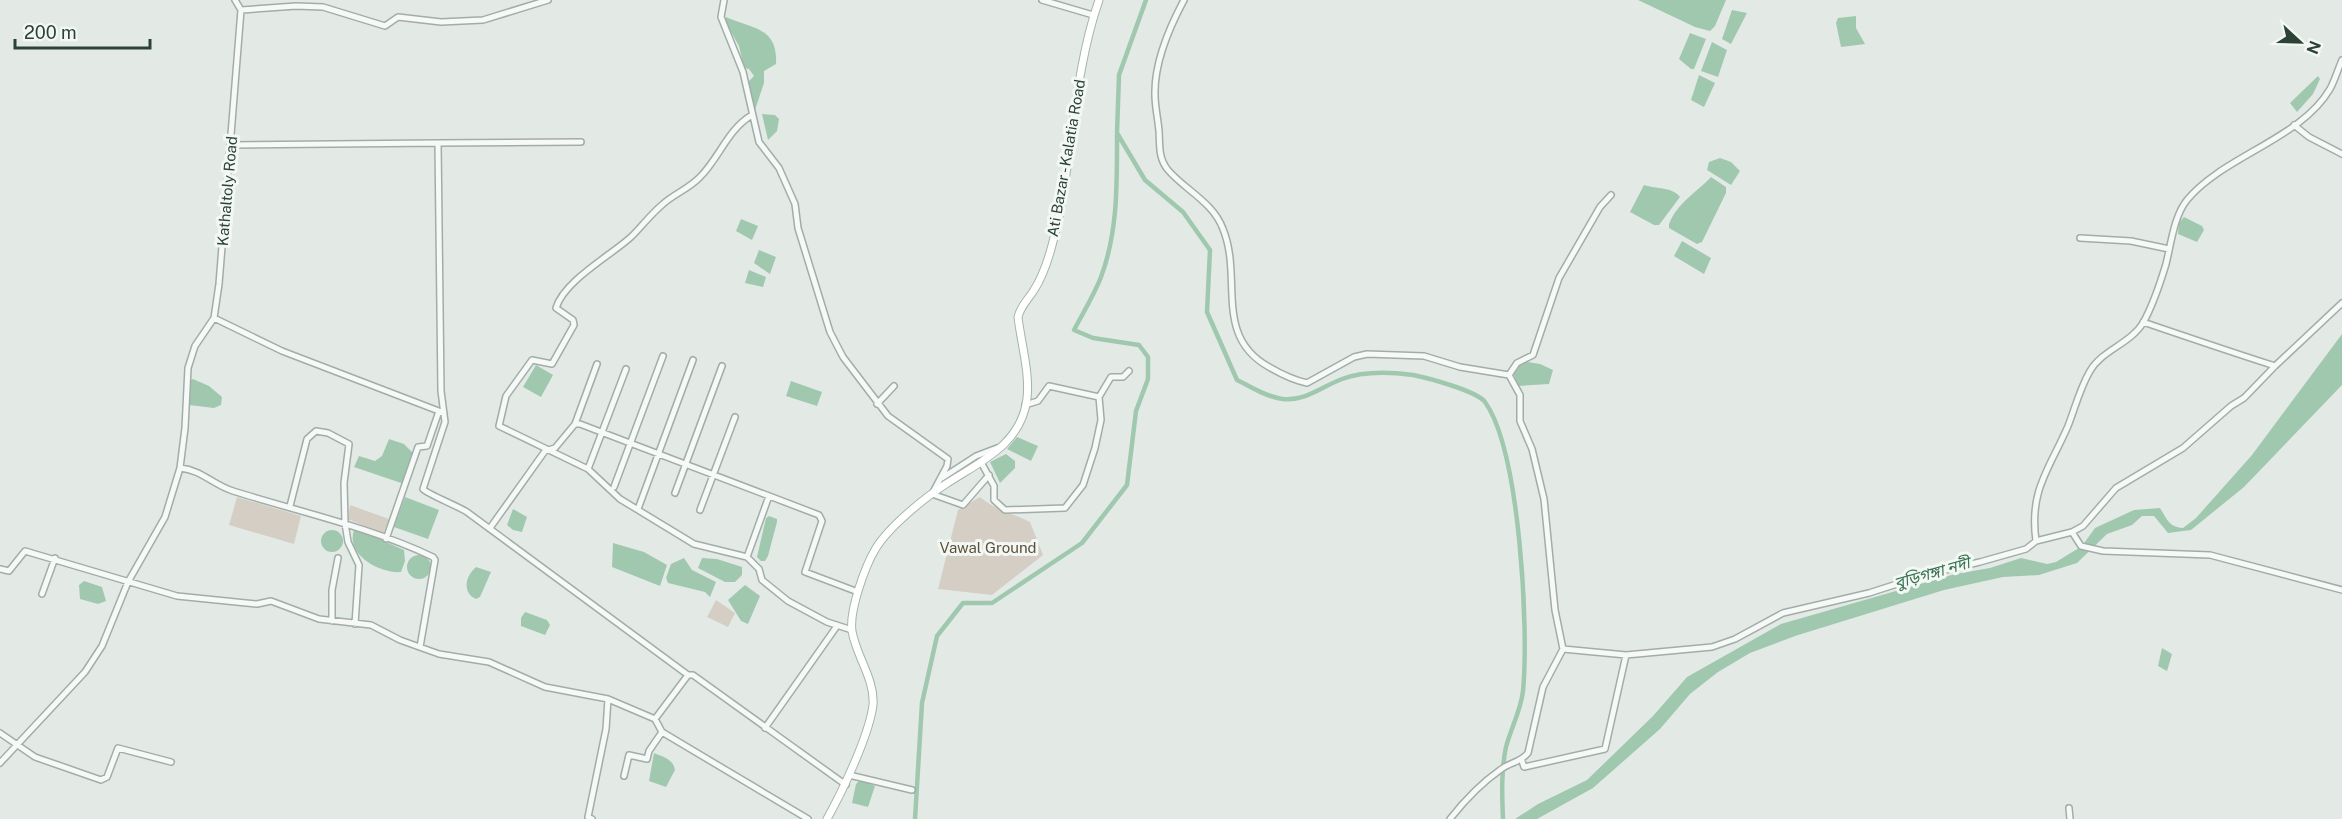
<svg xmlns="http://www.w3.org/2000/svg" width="2342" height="819" viewBox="0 0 2342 819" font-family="'Public Sans','Noto Sans Bengali',sans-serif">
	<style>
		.green { fill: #d4cec5 }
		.water { fill: #a0c8af }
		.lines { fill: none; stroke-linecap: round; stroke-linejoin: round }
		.canal { stroke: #a0c8af; stroke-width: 4.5 }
		.minor-casing { stroke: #a1aea7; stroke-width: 8 }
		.major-casing { stroke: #a3b5ab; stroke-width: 9 }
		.minor { stroke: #f6f9f7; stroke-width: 5 }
		.major { stroke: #fff; stroke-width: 7 }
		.labels { text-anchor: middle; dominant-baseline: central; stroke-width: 6; stroke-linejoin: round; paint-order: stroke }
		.street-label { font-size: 15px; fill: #2c4237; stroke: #f3f8f5 }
		.park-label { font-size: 15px; fill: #5d513a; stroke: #f3f8f5 }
		.water-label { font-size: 16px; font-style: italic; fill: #387351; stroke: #f3f8f5 }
	</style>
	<rect width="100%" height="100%" fill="#e3eae6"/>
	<path class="green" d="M237,497L301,516L294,544L229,525Z
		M980,497C997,511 1010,512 1030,522L1043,555L992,595L938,589L958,510Z
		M350,505L389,519L383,534L348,519Z
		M716,600L735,613L728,627L707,617Z"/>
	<path class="water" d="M1638,0H1726L1715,26L1710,31L1695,27Z
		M1732,10L1747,13L1731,44L1722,39Z
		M1856,16V28L1865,44L1841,47L1836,23L1838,18Z
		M726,17C753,29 778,27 776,64L764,71V83L755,110L751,109L749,81L754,76L749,69L744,68L739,46L726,23Z
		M1690,33L1706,39L1694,69H1691L1679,59Z
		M1712,42L1727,50L1718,77L1701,71Z
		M1699,75L1715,83L1704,107L1691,100Z
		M2318,76L2320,79L2313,94L2297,112L2290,103Z
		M762,114L775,115L779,119L777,131L768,140Z
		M1720,158L1731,162L1740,171L1731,185L1707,170L1709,162Z
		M1711,177L1726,187V193L1702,242L1697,244L1669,228V224C1678,202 1696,193 1711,177Z
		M1644,185C1656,189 1673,187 1680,197L1659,225H1654L1630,212Z
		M2184,217L2202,226L2204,230L2197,242L2178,234L2179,223Z
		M741,219L758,226L752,240L736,231Z
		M1682,241L1711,258L1704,274L1674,256Z
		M759,250L776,257L770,274L754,263Z
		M749,270L766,277L763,287L745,283Z
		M2342,334V385L2244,487L2191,530L2168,533L2154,516H2142L2132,525L2107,534L2077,563L2039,575L2003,577L1944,590L1795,636L1750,653L1718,672L1690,694L1660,729L1593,788L1537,819H1515L1538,804L1587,780L1653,716L1687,677L1781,624L1955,574L1990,568L2021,558L2047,564L2056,562L2082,546L2095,528L2134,510L2160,508C2167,519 2169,527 2183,528L2196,518L2252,455Z
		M1528,362L1540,364L1553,370L1549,384L1518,386L1513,372L1519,365Z
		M536,365L553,375L541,397L523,387Z
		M193,379L209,386L222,397L221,405L214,408L189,405L191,380Z
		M791,381L822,392L817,406L786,396Z
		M1017,437L1038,446L1031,461L1007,449Z
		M389,439L404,444L414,454L404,484L354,467L359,456L375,461L382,456Z
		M1006,454L1015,461V468L1000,483L990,462Z
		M405,497L439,510L428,539L394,527Z
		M513,509L527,517L522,532L513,530L507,525Z
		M769,516L777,519V522L768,556L765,561H761L757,557L766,518Z
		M355,528L404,550L405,561L401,572C379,574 343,553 355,528Z
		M321 541a11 11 0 1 1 22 0a11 11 0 1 1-22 0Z
		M613,543L644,552L667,565L660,586L612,567Z
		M407 567a12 12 0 1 1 24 0a12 12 0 1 1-24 0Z
		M684,558L692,570L716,582L710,597L705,592L668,583L666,578L671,564Z
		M702,558L717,559L742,567V575L735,582H725L698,568Z
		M476,567L491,572L480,597L476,599C462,593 465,576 476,567Z
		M84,581L102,587L106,601L98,604L80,599L79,585Z
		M745,585L760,596L748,624L741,621L728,600Z
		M525,612L547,620L550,625L545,635L521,626V618Z
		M2162,648L2172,654L2167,671L2158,666Z
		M654,753C664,757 673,759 675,770L666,787L649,781Z
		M860,780L875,786L868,807L852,803L856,784Z"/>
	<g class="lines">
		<path class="canal" d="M1146,0L1119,75L1117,133L1145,180L1183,212L1210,250L1207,312L1237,380C1250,386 1268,398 1283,399C1306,401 1321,387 1342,379C1363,371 1391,372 1413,375C1428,378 1477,391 1485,402C1520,451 1529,629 1523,691C1521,710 1511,728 1506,747C1501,771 1502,795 1503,819
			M915,819L922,703L937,636L963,603H992L1082,543L1127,485L1136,411L1148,379V357L1139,345L1093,338L1074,330C1083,313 1094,295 1101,277C1118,232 1117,183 1117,135"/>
		<defs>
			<path id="minor" d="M235,0L241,10
				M724,0L721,17L743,72L759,142L779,168L795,204L798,228L830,332L843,357L888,416L948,459L947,466L932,494L963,505L989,475
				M1042,0L1093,15
				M1184,0C1169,28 1154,62 1155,95C1155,107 1158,119 1159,131C1160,145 1158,158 1168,170C1185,190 1213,202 1223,229C1243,278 1213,336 1269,367C1281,374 1293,380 1307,383L1354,357L1367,354L1424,356L1460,367L1509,375L1520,395V421L1532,449L1544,499L1555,610L1563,649
				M241,10L296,6L323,7L385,26L398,17L441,22L483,20L548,0
				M752,115C727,130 720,157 700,177C690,188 674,194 663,204C651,214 642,226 631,237C610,256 564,281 556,308L573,320L574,325L552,364L532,360L506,396L499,426L588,469L620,499L694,544L747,557L759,569L762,580L788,601L827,622L852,630
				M2294,125L2309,137L2342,154
				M438,143L581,142
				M232,145L438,143L441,391L445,422L423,489C427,494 458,506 467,512L688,675
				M2080,238L2131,241L2169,249
				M214,318L282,351L444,413
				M2275,366L2342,303
				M1509,375L1517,363L1533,355L1559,278L1600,207L1611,195
				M1099,397L1111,377H1123L1129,371
				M877,404L894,386
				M575,424L597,364
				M982,464L994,486V500L1005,510L1065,508L1083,485L1095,448L1101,420L1099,397L1049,386L1038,401L1025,405
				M180,468C202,470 213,485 233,491C300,512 370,527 433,557L435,560L420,647
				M588,469L626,369
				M942,478L976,456L997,448
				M614,487L663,356
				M675,493L722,366
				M290,506L307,439L316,431L328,433L349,444L344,483L345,523L348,542L359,565L355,624
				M638,509L693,360
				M700,510L735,417
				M490,528L545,451L555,448L575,424H580L819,515L822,521L805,572L858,592
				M2072,532L2083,526L2116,488L2183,448L2231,406L2244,398L2275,366C2231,352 2187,337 2143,322
				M386,539L418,447L427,446L439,411
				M2036,541C2029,490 2049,470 2068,426C2075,408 2080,388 2090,371C2102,350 2130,344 2143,323C2153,305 2160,284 2166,264C2171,244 2174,216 2187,200C2223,156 2301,139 2330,89C2335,80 2338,69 2342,60
				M747,557L769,496
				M0,569L9,571L25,551L177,596L257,604L271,601L319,619L371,625L400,640L439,654L489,662L545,687L608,699L655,719L662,732L808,819
				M42,594L55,558
				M332,621V590L338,558
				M655,719L688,675H693L846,785
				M765,728L837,626
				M0,733L35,757L101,780L107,777L118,748L171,762
				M1522,761L1524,767L1605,749L1626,655
				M0,763L85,672L102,646L128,582L165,517L180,468L185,428L188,368L195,346L214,318L219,284L241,10
				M849,775L912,790
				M624,776L629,755L647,759L649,751L662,732
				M2069,808L2070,819
				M592,819L588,817L606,729L608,699
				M1450,819C1465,800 1480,784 1500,770C1510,762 1520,763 1528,753L1543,687L1563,649L1626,655L1712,647L1735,639L1783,613L1869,593L1928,574L1980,562L2026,549L2036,541L2072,532L2081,546L2103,551L2210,555L2342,590"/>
			<path id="major" d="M827,819C842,792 869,736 873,705C875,679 856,656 852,631C849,611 865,566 876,548C889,527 924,498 946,484C979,462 1022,445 1027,398C1030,373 1021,343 1018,317C1021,305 1028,300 1034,290C1047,270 1054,239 1059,216C1073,145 1075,69 1099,0"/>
		</defs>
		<use href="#minor" class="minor-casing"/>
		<use href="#major" class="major-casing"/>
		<use href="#minor" class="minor"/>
		<use href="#major" class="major"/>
	</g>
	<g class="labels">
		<g class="street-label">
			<text transform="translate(1066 158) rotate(-80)">Ati Bazar - Kalatia Road</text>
			<text transform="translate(227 191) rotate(-85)">Kathaltoly Road</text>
		</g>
		<g class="park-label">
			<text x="988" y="547">Vawal Ground</text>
		</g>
		<g class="water-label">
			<text transform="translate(1932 573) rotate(-16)">বুড়িগঙ্গা নদী</text>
		</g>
	</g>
	<g transform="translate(2300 42) rotate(112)" stroke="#f3f8f5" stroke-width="4.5" paint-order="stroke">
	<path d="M0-4.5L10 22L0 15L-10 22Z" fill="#2c4237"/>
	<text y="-9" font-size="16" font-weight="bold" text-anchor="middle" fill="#2c4237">N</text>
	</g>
	<path d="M15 39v9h135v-9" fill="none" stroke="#2c4237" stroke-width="3"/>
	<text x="24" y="39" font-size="18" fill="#2c4237" stroke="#f3f8f5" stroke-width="4.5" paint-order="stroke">200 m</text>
</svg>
